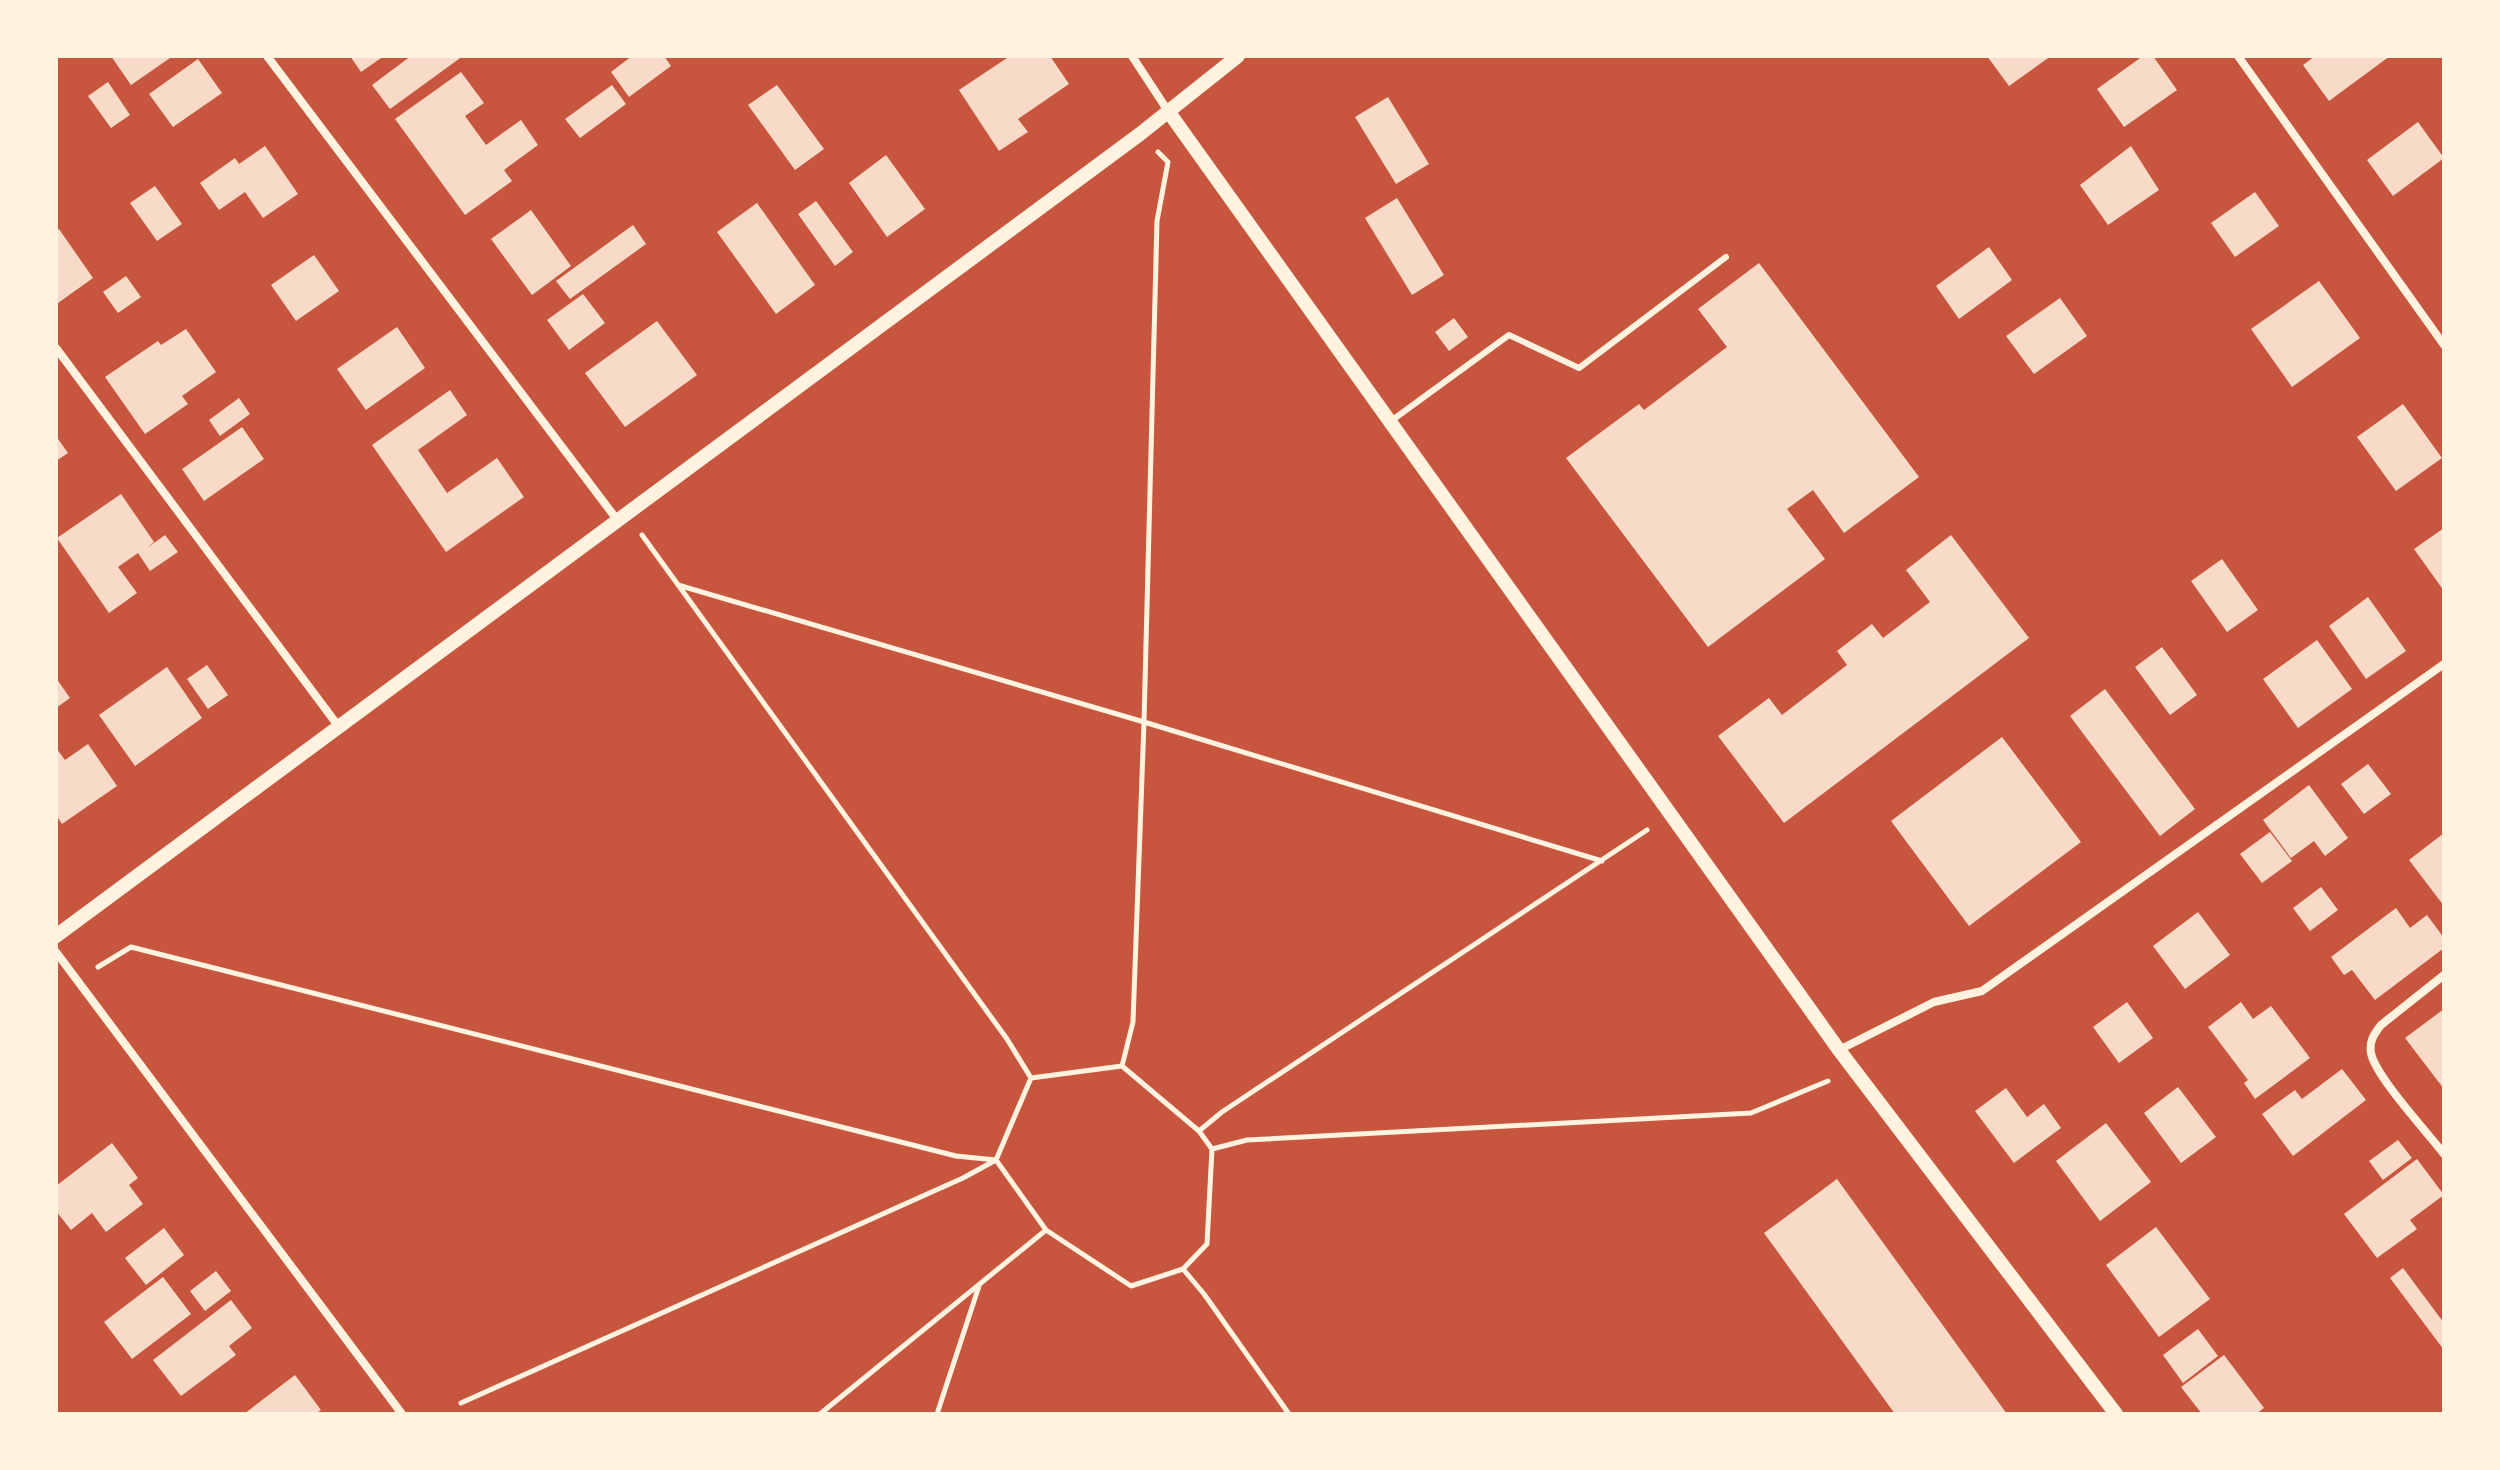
<svg xmlns="http://www.w3.org/2000/svg" width="2500" height="1470" viewBox="0 0 2500 1470" font-family="'DejaVu Sans',sans-serif">
	<style>
		.building { fill: #f7dbc8 }
		.lines { fill: none; stroke-linecap: round; stroke-linejoin: round }
		.path { stroke: #fff3e0; stroke-width: 5 }
		.service { stroke: #fff3e0; stroke-width: 6 }
		.minor { stroke: #fff3e0; stroke-width: 8 }
		.tertiary { stroke: #fff3e0; stroke-width: 14 }
	</style>
	<rect width="100%" height="100%" fill="#c8553d"/>
	<path class="building" d="M111,56H173L131,85Z
		M350,56H384L361,72Z
		M411,56H463L390,109L372,85Z
		M632,56H664L671,66L629,97L611,72Z
		M1010,56H1050L1069,84L1018,119L1028,132L999,151L959,90Z
		M1987,56H2051L2009,86Z
		M2143,56H2153L2177,90L2124,127L2097,89Z
		M2315,56H2390L2329,101L2303,65Z
		M198,59L222,93L173,127L149,94Z
		M461,72L484,103L465,116L486,145L521,120L538,145L504,170L512,181L465,215L395,119Z
		M108,82L130,115L111,128L88,96Z
		M612,85L626,104L580,138L565,119Z
		M777,85L824,149L795,170L748,105Z
		M1388,97L1429,164L1396,184L1355,117Z
		M2418,122L2444,158L2393,196L2367,160Z
		M265,146L298,194L263,218L245,192L219,210L200,183L235,158L239,164Z
		M2131,146L2159,190L2108,225L2080,185Z
		M886,155L925,209L887,237L849,183Z
		M155,186L182,224L157,241L130,203Z
		M2255,192L2279,226L2235,257L2211,223Z
		M1397,198L1444,275L1412,295L1365,218Z
		M816,201L853,252L835,266L798,214Z
		M757,203L815,285L776,314L717,232Z
		M531,210L571,266L532,295L491,239Z
		M633,225L646,244L570,299L556,281Z
		M59,229L93,278L58,303L56,232Z
		M1989,247L2012,280L1959,319L1936,286Z
		M314,255L339,291L296,321L271,285Z
		M1759,263L1919,477L1844,533L1813,490L1787,509L1825,559L1708,647L1566,458L1639,404L1644,410L1727,347L1698,309Z
		M126,276L141,297L118,313L103,292Z
		M2319,281L2360,338L2292,387L2251,329Z
		M583,294L605,323L569,350L547,320Z
		M2060,298L2087,336L2034,374L2006,336Z
		M1454,318L1468,337L1449,351L1435,332Z
		M657,321L697,375L625,427L585,373Z
		M397,327L425,368L366,410L337,369Z
		M186,329L216,372L182,396L188,404L145,434L105,377L158,341L161,345Z
		M450,390L467,415L418,450L447,493L497,458L524,497L446,552L372,445Z
		M239,398L250,414L220,436L209,420Z
		M2403,404L2442,458L2396,491L2357,437Z
		M242,427L264,459L204,501L182,469Z
		M56,436L68,453L56,461Z
		M121,494L154,542L147,548L165,535L178,552L150,571L138,553L118,567L137,593L109,613L57,538Z
		M2444,528V591L2414,549Z
		M1951,535L2029,638L1784,823L1718,736L1769,698L1782,715L1847,665L1837,651L1872,624L1883,638L1930,602L1906,570Z
		M2222,559L2258,610L2227,632L2191,581Z
		M2368,597L2406,651L2366,679L2329,626Z
		M2317,640L2352,689L2298,728L2263,679Z
		M2162,647L2197,695L2170,715L2135,667Z
		M207,665L228,695L208,709L187,679Z
		M167,667L202,718L135,766L99,715Z
		M56,678L70,698L56,708Z
		M2105,689L2195,809L2160,836L2070,716Z
		M2002,737L2081,842L1969,926L1891,821Z
		M88,744L117,786L62,824L56,815V748L65,760Z
		M2368,764L2391,794L2364,814L2341,784Z
		M2309,785L2348,838L2325,856L2314,841L2291,858L2263,820Z
		M2270,832L2292,861L2262,883L2240,854Z
		M2444,833V906L2409,860Z
		M2321,887L2338,910L2310,931L2293,908Z
		M2396,908L2410,928L2427,915L2444,938V948L2375,1000L2352,970L2344,975L2331,957Z
		M2198,912L2230,955L2185,989L2153,946Z
		M2127,1002L2153,1038L2119,1063L2093,1027Z
		M2241,1002L2253,1019L2271,1006L2310,1058L2255,1099L2244,1083L2248,1080L2208,1027Z
		M2444,1009V1089L2405,1038Z
		M2342,1069L2366,1100L2293,1156L2262,1114L2295,1090L2302,1099Z
		M2178,1087L2216,1137L2181,1163L2144,1113Z
		M2006,1088L2027,1117L2044,1104L2061,1128L2014,1163L1975,1111Z
		M2106,1123L2151,1182L2100,1221L2056,1161Z
		M2398,1140L2412,1158L2383,1180L2369,1161Z
		M112,1143L138,1178L129,1185L143,1204L106,1232L92,1213L71,1230L56,1211V1186Z
		M2417,1159L2444,1195L2410,1220L2417,1229L2377,1258L2344,1214Z
		M1837,1179L2007,1414H1895L1764,1233Z
		M2156,1227L2210,1299L2159,1337L2106,1265Z
		M164,1228L184,1255L146,1285L125,1258Z
		M2403,1268L2444,1323V1350L2390,1278Z
		M216,1271L231,1291L205,1311L190,1291Z
		M163,1277L191,1314L132,1359L104,1322Z
		M231,1300L252,1328L229,1346L236,1355L181,1396L153,1360Z
		M2198,1329L2218,1356L2183,1383L2163,1355Z
		M2224,1355L2264,1408L2256,1414H2202L2181,1387Z
		M295,1375L321,1410L315,1414H244Z"/>
	<g class="lines">
		<path class="path" d="M642,535L1007,1039L1031,1078
			M678,585L1144,722L1602,861
			M98,967L131,947L956,1156L996,1160
			M1122,1066L1133,1022L1144,722L1157,221L1168,162L1158,152
			M1122,1066L1199,1131L1212,1149L1207,1244L1183,1269L1131,1286L1046,1230L996,1160L1031,1078Z
			M1199,1131L1222,1112L1647,830
			M1212,1149L1247,1140L1751,1113L1828,1081
			M1183,1269L1204,1294L1289,1414
			M461,1403L963,1178L996,1160
			M820,1414L1046,1230
			M937,1414L979,1286"/>
		<path class="service" d="M1391,421L1509,335L1579,368L1726,257"/>
		<path class="minor" d="M267,56L618,521
			M1132,56L1168,111
			M2238,56L2444,345
			M56,348L339,727
			M56,952L402,1414
			M2444,975L2381,1025C2374,1034 2369,1041 2371,1053C2375,1076 2428,1133 2444,1154
			M1839,1050L1934,1002L1982,991L2444,664"/>
		<path class="tertiary" d="M1168,111L1839,1050L2116,1414
			M56,936L1140,134L1238,56"/>
	</g>
	<rect width="2500" height="1470" fill="none" stroke="#fff3e0" stroke-width="116"/>
</svg>
